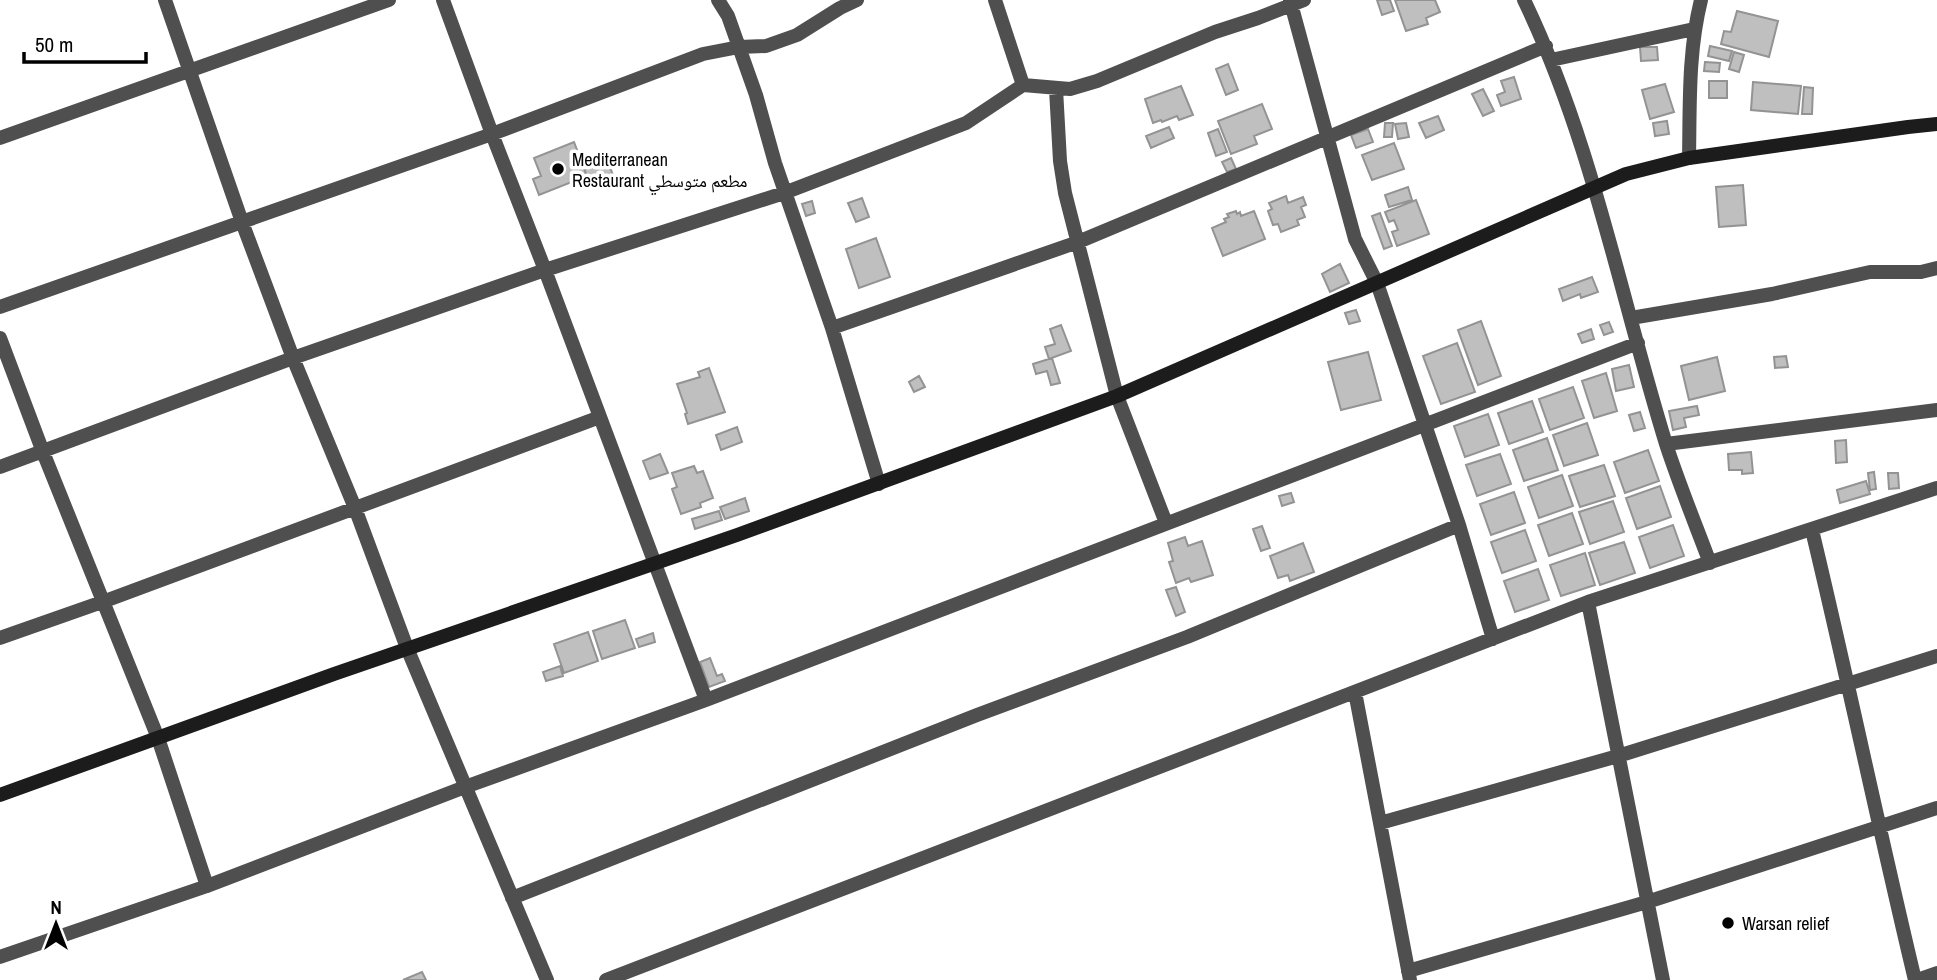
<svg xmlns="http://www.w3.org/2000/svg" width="1937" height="980" viewBox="0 0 1937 980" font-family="'Archivo Narrow','Noto Naskh Arabic',sans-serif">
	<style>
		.building { fill: #bfbfbf; stroke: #939393; stroke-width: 2 }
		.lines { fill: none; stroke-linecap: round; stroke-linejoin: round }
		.street { stroke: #4f4f4f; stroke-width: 14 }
		.secondary { stroke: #1c1c1c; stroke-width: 14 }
		.poi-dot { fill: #000; stroke: #fff; stroke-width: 2.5 }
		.labels { text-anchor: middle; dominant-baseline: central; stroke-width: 7; stroke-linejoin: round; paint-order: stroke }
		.poi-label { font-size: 18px; fill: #000; stroke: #fff; text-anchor: start }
	</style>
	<rect width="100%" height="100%" fill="#fff"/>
	<path class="building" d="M1377,0H1390L1394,11L1382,15Z
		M1395,0H1435L1440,12L1426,18L1428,24L1406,31Z
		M1737,11L1778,21L1769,57L1721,44L1724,31L1731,32Z
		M1710,46L1732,51L1729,61L1708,56Z
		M1640,47H1657L1658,60L1641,61Z
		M1734,52L1744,55L1739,72L1729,69Z
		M1705,62L1720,63L1719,72L1704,71Z
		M1228,64L1238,90L1226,95L1216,69Z
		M1514,77L1521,99L1501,106L1497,95L1505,92L1501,81Z
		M1709,81H1727V98H1709Z
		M1753,82L1801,86L1798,114L1751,110Z
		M1665,84L1674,112L1650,119L1642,90Z
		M1181,86L1193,115L1179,120L1177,116L1162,122L1161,120L1153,123L1145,99Z
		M1804,87L1813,88L1812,114H1802Z
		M1483,89L1494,111L1483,116L1472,94Z
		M1262,104L1272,129L1254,136L1257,144L1231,154L1218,121Z
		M1438,116L1444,130L1426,138L1419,123Z
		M1667,121L1669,134L1655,136L1653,123Z
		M1385,123H1393L1392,137H1384Z
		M1406,123L1409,137L1398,139L1395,124Z
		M1169,127L1174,138L1151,148L1146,136Z
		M1218,129L1227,152L1216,156L1208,133Z
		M1368,129L1373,142L1356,148L1351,135Z
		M574,142L587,176L539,195L533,179L541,176L534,158Z
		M1394,143L1404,169L1372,180L1362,155Z
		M606,157L613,175L589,182L583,166Z
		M1231,158L1236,169L1227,172L1222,162Z
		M1743,185L1746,225L1719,227L1716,187Z
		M1408,187L1412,200L1389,207L1385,195Z
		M1286,196L1288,203L1303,197L1306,205L1301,207L1305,217L1297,220L1299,225L1281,232L1278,224L1273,225L1268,211L1272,209L1269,203Z
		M862,198L869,217L856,222L848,203Z
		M1416,200L1429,234L1397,246L1392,232L1398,230L1394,220L1389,222L1385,212Z
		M812,201L815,213L806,216L802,204Z
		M1236,211L1237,214L1240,212L1241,216L1254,211L1265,239L1223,256L1212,228L1226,222L1224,219L1229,217L1227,214Z
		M1380,213L1392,246L1384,249L1372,216Z
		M876,238L890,277L859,288L846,249Z
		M1340,264L1349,283L1330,292L1322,274Z
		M1592,277L1598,292L1581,298L1580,294L1563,301L1559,289Z
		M1356,310L1360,321L1349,324L1345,313Z
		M1481,321L1501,376L1478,385L1458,330Z
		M1609,322L1613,332L1604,335L1600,325Z
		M1061,325L1071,351L1049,359L1045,347L1055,344L1050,329Z
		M1591,329L1594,339L1582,343L1578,334Z
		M1457,343L1475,392L1441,404L1423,356Z
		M1368,352L1381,400L1341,410L1328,362Z
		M1786,356L1788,367L1775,368L1774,357Z
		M1717,357L1725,391L1689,400L1681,366Z
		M1052,358L1060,383L1051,385L1047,371L1036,374L1033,364Z
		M1629,365L1634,387L1616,391L1612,369Z
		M709,368L725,412L688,424L685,414L687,413L677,384L700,377L698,372Z
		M1606,373L1617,411L1594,418L1582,381Z
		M919,376L925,387L914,392L909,382Z
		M1573,387L1584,418L1550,430L1539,399Z
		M1532,401L1543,432L1509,444L1498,413Z
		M1697,406L1699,415L1684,418L1686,427L1673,430L1669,411Z
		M1640,412L1645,428L1634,431L1629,415Z
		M1488,414L1499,445L1465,457L1454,426Z
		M1587,423L1598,455L1564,466L1553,435Z
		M737,427L742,442L721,450L716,435Z
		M1547,438L1558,470L1524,481L1513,450Z
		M1846,440L1847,462L1836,463L1835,441Z
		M1648,450L1659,481L1625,493L1614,462Z
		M1751,452L1753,473L1742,474V470H1729L1728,454Z
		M660,454L668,473L650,479L643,461Z
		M1500,454L1511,484L1477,496L1466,465Z
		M1604,465L1615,496L1580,507L1569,476Z
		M694,466L697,473L703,471L713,498L700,503L701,507L681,514L672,489L677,487L672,473Z
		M1874,472L1876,489L1870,490L1868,473Z
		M1888,473H1898L1899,488L1889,489Z
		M1562,475L1573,506L1539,518L1528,487Z
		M1866,481L1870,494L1840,503L1837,490Z
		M1660,486L1671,517L1637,529L1626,498Z
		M1514,492L1525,523L1491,535L1480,504Z
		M1291,493L1294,502L1282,506L1279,496Z
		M745,498L749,511L725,519L720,507Z
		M1613,501L1624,532L1590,544L1579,512Z
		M719,511L722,520L695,529L692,519Z
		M1572,513L1583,544L1549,556L1538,525Z
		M1673,525L1684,556L1650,568L1639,537Z
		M1262,526L1270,548L1261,551L1253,529Z
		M1525,530L1536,561L1502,573L1491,542Z
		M1185,537L1188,546L1202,541L1213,575L1191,582L1189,578L1176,583L1169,562L1173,561L1168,543Z
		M1624,542L1635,573L1600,585L1589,553Z
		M1303,543L1314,572L1290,581L1288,575L1278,578L1270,556Z
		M1585,553L1595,585L1561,596L1550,565Z
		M1538,569L1549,600L1515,612L1504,581Z
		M1176,587L1185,612L1176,616L1166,590Z
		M625,620L635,648L602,659L593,631Z
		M588,632L598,661L564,673L554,644Z
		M653,633L655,642L639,647L636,639Z
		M710,658L717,676L722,674L725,681L709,687L700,662Z
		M560,666L563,676L546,681L543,672Z
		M422,972L426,980H403Z"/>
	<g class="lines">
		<path class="street" d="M165,0L242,222L293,358L355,508L407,648L547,980
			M443,0L492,134L545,270L706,700
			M718,0L728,16L756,95L775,163L832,328L879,484
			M995,0L1023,85
			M1290,0L1355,239L1377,283L1459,525L1493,639
			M1524,0C1592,141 1620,295 1666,444C1679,484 1695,523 1710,563
			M1551,60L1694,29
			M1056,89L1060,161L1065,193L1117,396L1166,523
			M0,138L389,0
			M1689,158C1690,105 1688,52 1701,0
			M0,307L492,134L703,54L739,47L766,46L797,35L840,8L857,0
			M1631,318L1772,294L1870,272H1921L1937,268
			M832,328L1078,242L1546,46
			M0,338L43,452L158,738L207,886
			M1666,444L1937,410
			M0,467L293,358L545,270L784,193L966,123L1023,85L1070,89L1097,81L1215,32L1258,18L1304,0
			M1812,530C1848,680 1879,830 1915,980
			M1588,602L1663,980
			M0,638L105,601L600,417
			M1355,692L1410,980
			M1380,823L1618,756L1937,656
			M512,898L977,715L1187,637L1459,525
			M0,957L207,886L465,787L706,700L1638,343
			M1408,971L1647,902L1937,808
			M606,980L1588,602L1937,488
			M1917,980L1937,973"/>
		<path class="secondary" d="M0,795L334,674L737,535L1117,396L1626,174L1689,158L1908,127L1937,124"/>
	</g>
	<g class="poi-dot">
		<circle cx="558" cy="169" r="7"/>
		<circle cx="1728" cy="923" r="7"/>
	</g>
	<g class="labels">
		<g class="poi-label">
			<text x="572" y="159">Mediterranean<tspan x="572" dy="21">Restaurant مطعم متوسطي</tspan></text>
			<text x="1742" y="923">Warsan relief</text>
		</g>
	</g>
	<g transform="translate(56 924)" stroke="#ffffff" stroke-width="5" paint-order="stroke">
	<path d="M0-5L12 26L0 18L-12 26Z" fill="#000000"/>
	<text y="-10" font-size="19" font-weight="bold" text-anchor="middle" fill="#000000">N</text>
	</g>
	<path d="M24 52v10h122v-10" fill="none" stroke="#000000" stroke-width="3.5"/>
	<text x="35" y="52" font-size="21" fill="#000000" stroke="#ffffff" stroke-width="5" paint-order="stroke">50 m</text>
</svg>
